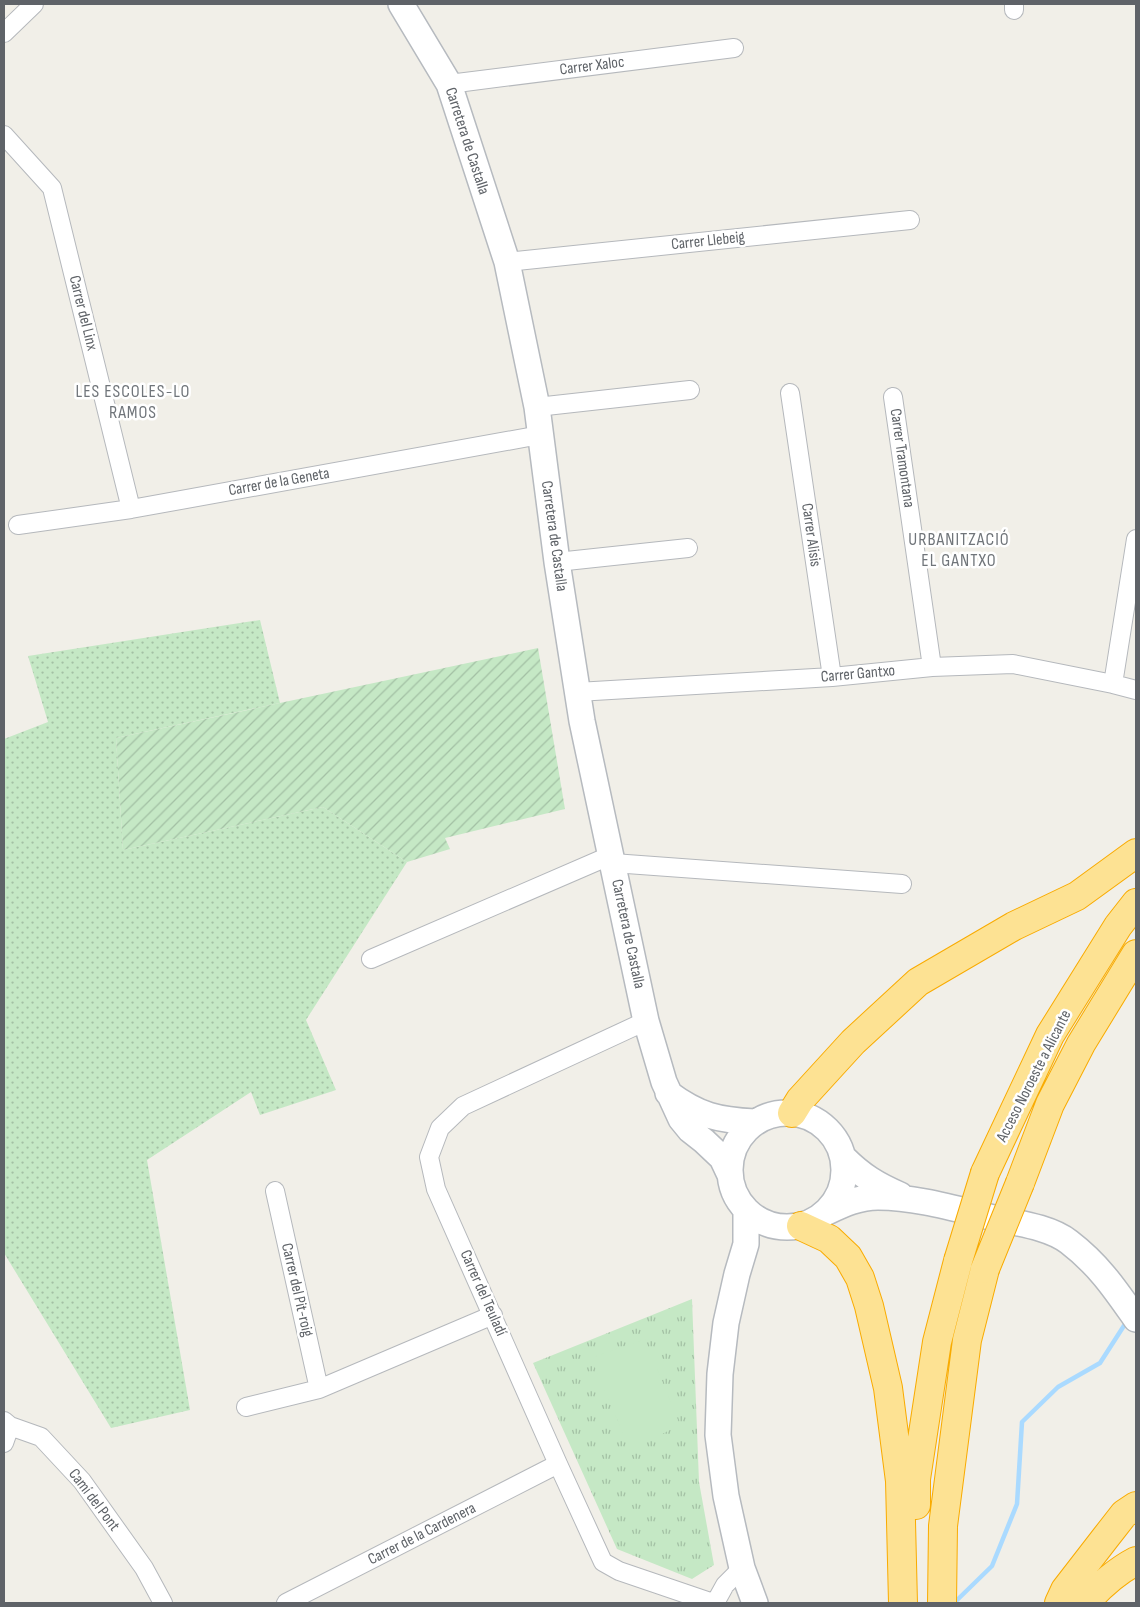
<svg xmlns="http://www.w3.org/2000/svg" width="1140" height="1607" viewBox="0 0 1140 1607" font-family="'Sofia Sans Condensed',sans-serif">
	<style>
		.grass { fill: url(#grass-dots) }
		.park { fill: url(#park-tufts) }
		.garden { fill: url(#garden-furrows) }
		.pitch { fill: #c5e8c5 }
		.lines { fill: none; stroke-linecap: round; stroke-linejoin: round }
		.stream { stroke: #aadaff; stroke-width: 4.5 }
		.street-casing { stroke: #b5b8bc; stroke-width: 20 }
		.secondary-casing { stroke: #b6babf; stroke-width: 28 }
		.highway-casing { stroke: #f9ab00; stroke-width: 30 }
		.street { stroke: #fff; stroke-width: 18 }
		.secondary { stroke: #fff; stroke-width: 25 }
		.highway { stroke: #fde293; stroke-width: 28 }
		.highway-bridge-casing { stroke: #f9ab00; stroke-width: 30; stroke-linecap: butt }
		.highway-bridge { stroke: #fde293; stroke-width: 28 }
		.labels { text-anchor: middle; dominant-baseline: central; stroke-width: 5; stroke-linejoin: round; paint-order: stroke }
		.street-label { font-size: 16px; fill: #5f6368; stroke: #fff }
		.neighbourhood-label { font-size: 18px; letter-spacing: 1px; fill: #70757a; stroke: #fff }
	</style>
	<defs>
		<pattern id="grass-dots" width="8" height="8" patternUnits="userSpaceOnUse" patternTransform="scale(1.25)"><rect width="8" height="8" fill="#c5e8c5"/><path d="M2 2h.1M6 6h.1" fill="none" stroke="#a3c0a4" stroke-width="1.8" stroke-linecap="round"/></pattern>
		<pattern id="park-tufts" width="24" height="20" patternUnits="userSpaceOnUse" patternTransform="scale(1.25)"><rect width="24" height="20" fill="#c5e8c5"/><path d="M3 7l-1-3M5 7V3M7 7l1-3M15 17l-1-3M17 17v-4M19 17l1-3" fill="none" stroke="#a3c0a4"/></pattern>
		<pattern id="garden-furrows" width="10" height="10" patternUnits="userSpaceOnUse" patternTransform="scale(1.25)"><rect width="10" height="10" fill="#c5e8c5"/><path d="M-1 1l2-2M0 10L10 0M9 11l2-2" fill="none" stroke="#a3c0a4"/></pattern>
	</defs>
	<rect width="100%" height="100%" fill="#f1efe8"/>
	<path class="grass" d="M260,620L280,703L116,738L123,850L323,807L407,862L306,1020L336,1090L260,1115L251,1092L147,1160L190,1410L111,1428L4,1253V739L48,722L28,656Z"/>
	<path class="park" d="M692,1299L699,1482L714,1565L692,1579L617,1549L533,1363Z"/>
	<path class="garden" d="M538,648L565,809L445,838L450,849L407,862L323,807L123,850L116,738Z"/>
	<path class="pitch" d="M645,1339L680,1425L630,1450L591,1358Z"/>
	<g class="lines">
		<path class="stream" d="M954,1603L992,1566L1017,1504L1022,1422L1058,1387L1100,1363L1127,1321"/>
		<defs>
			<path id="street" d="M1014,4V10
				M4,33L34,4
				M449,84L734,48
				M4,135L52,188L131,509
				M507,262L910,220
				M790,393L832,677
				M893,397L932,667
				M537,407L690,390
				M18,525L131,509L540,435
				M557,562L688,548
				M1113,684L1136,539
				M577,692L832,677L932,667L1013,664L1113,684L1136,690
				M371,959L600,860L613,863L902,884
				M646,1021L463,1106L440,1128L429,1157L436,1189L558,1464L603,1562L619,1571L713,1603
				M275,1191L319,1389
				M246,1407L319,1389L493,1315
				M4,1421L10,1426L41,1437L82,1481L144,1568L163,1603
				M4,1443L10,1426
				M286,1603L558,1464
				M715,1603L725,1585L742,1568"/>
			<path id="secondary" d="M401,4L449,84L507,262L537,407L557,562L582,721L646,1021L664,1082L681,1119L690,1130L704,1141L722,1158L730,1175
				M668,1093C699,1116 718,1120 755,1122
				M730 1170a57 57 0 1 1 114 0a57 57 0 1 1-114 0Z
				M844,1158C862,1176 877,1185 900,1195
				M746,1210V1244L737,1274L726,1323L720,1374L718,1435L726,1496L742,1568L755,1603
				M827,1212C844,1204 859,1197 878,1197C917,1197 956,1209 994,1218C1017,1223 1050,1227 1069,1242C1099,1265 1115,1289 1136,1319"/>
			<path id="highway" d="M792,1113L800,1100L853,1042L918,982L1014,926L1077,896L1136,853
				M985,1173L1050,1035L1118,926L1136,903
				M1020,1183L1050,1104L1081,1044L1136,954
				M801,1226L829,1239L848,1257L860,1278L869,1306L888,1388L900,1481L903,1603
				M916,1505V1479L937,1342L958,1261
				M942,1603L943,1526L967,1340L985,1269
				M1059,1603L1065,1590L1106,1537L1124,1514L1136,1506
				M1085,1603C1099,1587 1117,1571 1136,1561"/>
		</defs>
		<use href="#street" class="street-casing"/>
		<use href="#secondary" class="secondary-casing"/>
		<use href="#highway" class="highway-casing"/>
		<use href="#street" class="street"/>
		<use href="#secondary" class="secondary"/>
		<use href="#highway" class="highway"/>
		<defs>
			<path id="highway-bridge" d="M958,1261L985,1173
				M985,1269L1020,1183"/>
		</defs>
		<use href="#highway-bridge" class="highway-bridge-casing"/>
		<use href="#highway-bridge" class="highway-bridge"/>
	</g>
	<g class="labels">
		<g class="street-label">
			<text transform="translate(592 66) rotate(-7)">Carrer Xaloc</text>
			<text transform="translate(467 141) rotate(72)">Carretera de Castalla</text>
			<text transform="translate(708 241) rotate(-6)">Carrer Llebeig</text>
			<text transform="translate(83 313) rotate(76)">Carrer del Linx</text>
			<text transform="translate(902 458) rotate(82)">Carrer Tramontana</text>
			<text transform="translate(279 482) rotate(-10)">Carrer de la Geneta</text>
			<text transform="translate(811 535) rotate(82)">Carrer Alisis</text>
			<text transform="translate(554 536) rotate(82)">Carretera de Castalla</text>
			<text transform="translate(858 674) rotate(-5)">Carrer Gantxo</text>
			<text transform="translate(628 934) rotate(78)">Carretera de Castalla</text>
			<text transform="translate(1034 1076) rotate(-63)">Acceso Noroeste a Alicante</text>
			<text transform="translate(297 1290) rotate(77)">Carrer del Pit-roig</text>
			<text transform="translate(483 1293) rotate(66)">Carrer del Teuladí</text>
			<text transform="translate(94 1500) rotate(53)">Camí del Pont</text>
			<text transform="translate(422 1534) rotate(-27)">Carrer de la Cardenera</text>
		</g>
		<g class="neighbourhood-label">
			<text x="133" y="391">LES ESCOLES-LO<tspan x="133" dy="21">RAMOS</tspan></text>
			<text x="959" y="539">URBANITZACIÓ<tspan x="959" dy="21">EL GANTXO</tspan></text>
		</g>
	</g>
	<rect width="1140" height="1607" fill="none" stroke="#5f6368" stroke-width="10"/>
</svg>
